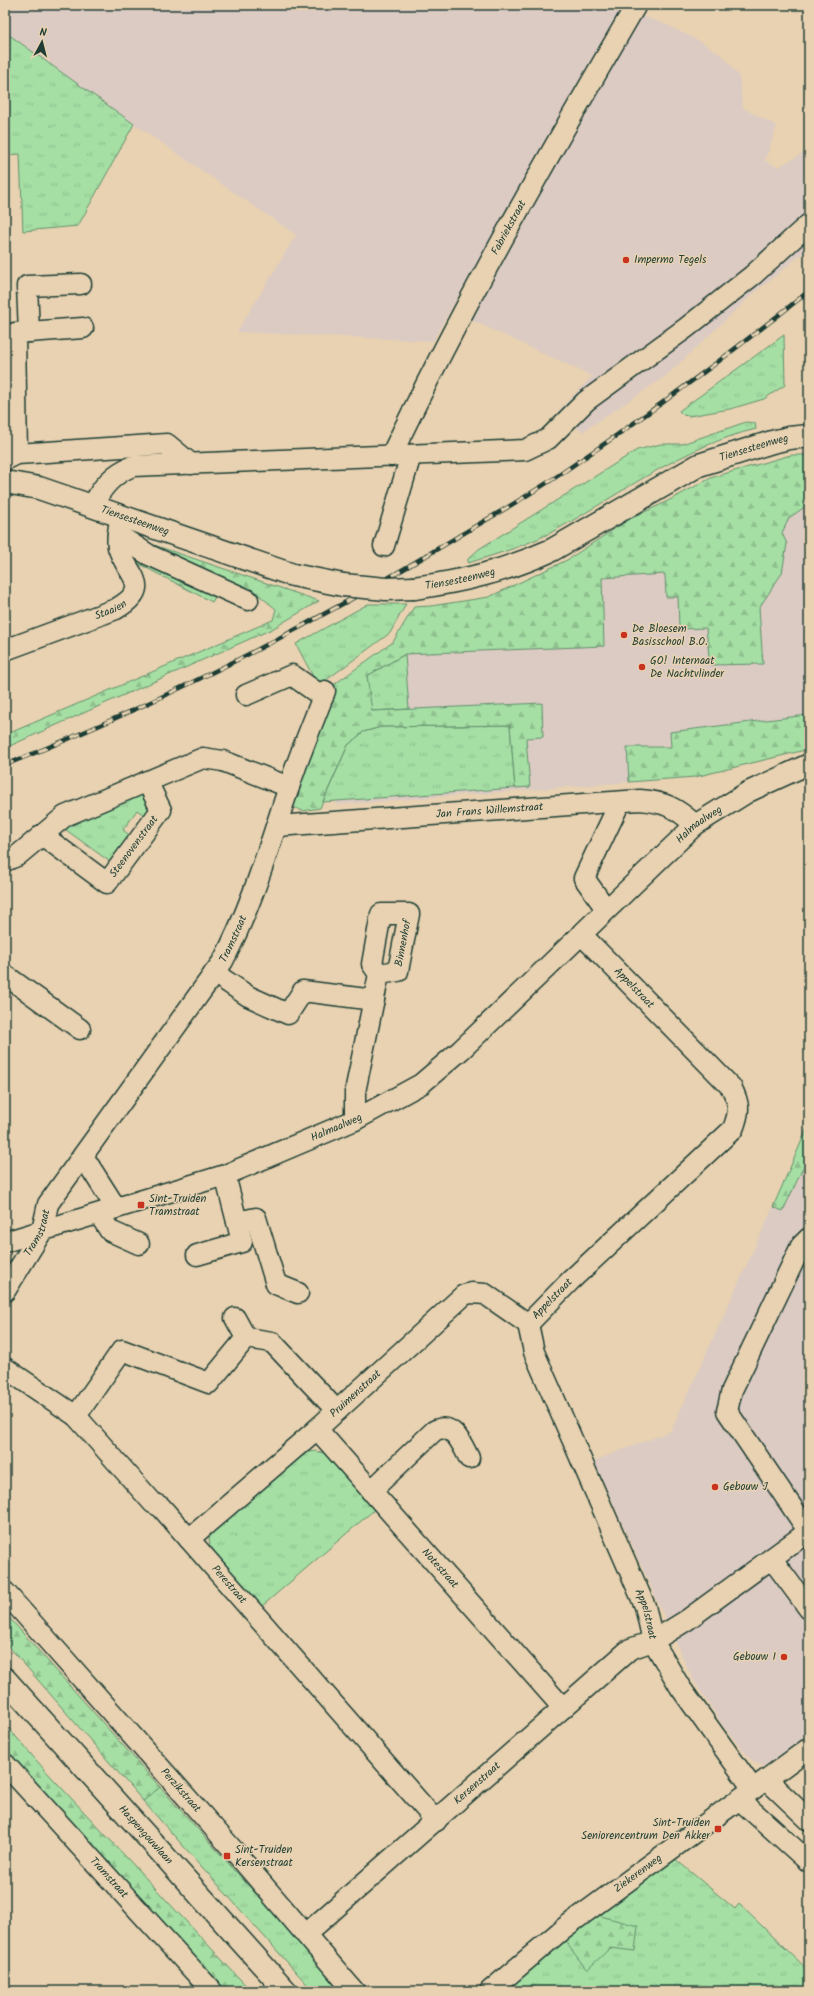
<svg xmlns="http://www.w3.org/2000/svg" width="814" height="1996" viewBox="0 0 814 1996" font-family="Kalam,sans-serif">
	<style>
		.built { fill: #dccbc3 }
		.grass { fill: url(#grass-tufts); stroke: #628e6c }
		.forest { fill: url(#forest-firs); stroke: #628e6c }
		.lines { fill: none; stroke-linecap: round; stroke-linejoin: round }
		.minor-casing { stroke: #1f3d34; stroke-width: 23 }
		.major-casing { stroke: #1f3d34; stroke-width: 25 }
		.minor { stroke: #e8d2b1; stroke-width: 20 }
		.major { stroke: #e8d2b1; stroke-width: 22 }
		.rail-casing { stroke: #1f3d34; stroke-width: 4.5 }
		.rail { stroke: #e8d2b1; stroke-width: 3; stroke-dasharray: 9; stroke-linecap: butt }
		.major-bridge-casing { stroke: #1f3d34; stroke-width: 25; stroke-linecap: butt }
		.major-bridge { stroke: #e8d2b1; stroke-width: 22 }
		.poi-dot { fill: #c8321e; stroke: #e8d2b1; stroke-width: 1.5 }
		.labels { text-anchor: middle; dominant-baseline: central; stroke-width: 3; stroke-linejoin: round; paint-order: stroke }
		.street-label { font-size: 11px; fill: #1f3d34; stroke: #e8d2b1 }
		.poi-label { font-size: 11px; fill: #1f3d34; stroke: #e8d2b1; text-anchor: start }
	</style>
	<defs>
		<pattern id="grass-tufts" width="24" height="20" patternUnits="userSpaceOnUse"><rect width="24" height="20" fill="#a5dfa4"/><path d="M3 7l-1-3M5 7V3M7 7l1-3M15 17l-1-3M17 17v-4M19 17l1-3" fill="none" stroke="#8ec08e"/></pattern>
		<pattern id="forest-firs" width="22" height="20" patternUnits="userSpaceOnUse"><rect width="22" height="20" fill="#a5dfa4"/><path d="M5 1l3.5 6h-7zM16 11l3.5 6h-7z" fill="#8ec08e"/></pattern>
	</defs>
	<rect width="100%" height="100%" fill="#e8d2b1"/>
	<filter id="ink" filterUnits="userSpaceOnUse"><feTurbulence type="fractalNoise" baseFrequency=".025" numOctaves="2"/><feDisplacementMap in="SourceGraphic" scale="8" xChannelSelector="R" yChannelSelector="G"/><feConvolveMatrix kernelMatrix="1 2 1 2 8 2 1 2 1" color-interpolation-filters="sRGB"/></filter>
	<g filter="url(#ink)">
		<path class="built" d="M5,5H624L433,341L237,332L296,235L134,124L5,32Z
			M639,15L667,25L703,43L724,57L739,76L743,108L777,126L765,161L778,167L809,150V248L752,295L666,376L582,432L557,413L592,376L471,320Z
			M809,461V748L695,777L336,805L332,761L335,687Z
			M809,1155V1733L768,1764L763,1766L751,1760L724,1727L692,1678L594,1461L671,1431L773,1207L783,1211Z"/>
		<path class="grass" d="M5,32L134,124L78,226L23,231L20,154L5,155Z
			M784,335L785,385L764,399L730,409L689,416L683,415L679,411Z
			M746,422L755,423L756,429C684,446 624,492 561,527C532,544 500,553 468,563V559L479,549L637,450L661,444H682Z
			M368,604H406L390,633L318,686L296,644Z
			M405,654L409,709L371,711L367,676Z
			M510,725L515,788L323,802L348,745L363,732L381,727Z
			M135,790L148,793L154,807L147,817L137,810L123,830L132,837L113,864L62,827Z
			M315,1451L325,1453L374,1510L261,1607L210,1546L209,1538L215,1527L300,1454Z
			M160,1787L343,1991H313L143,1801Z
			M674,1858L735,1909L739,1904L809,1971V1991H505L564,1940Z"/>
		<path class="forest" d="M791,455H809V504L789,518L782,533L787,544L782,573L759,608L763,664L710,665L706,628L679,629L678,597H666L665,574L602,578L604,646L405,654L367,676L372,711L542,703L543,737L526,738L530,787L515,788L510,725L381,727L363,732L348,745L320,808L303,811L290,806L332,686L393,642L414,607L431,606L489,597L567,560L631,518L662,504L713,477Z
			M145,542L319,601L272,629L5,748V735L273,620L276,609L260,596L225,580L212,602L137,563L132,553Z
			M807,715L809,716V749L695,777L629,782L627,747H671L670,732Z
			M809,1124V1155L783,1211L773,1207Z
			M5,1613L160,1787L143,1801L5,1642Z
			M5,1724L43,1768L251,1991H226L5,1751Z
			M597,1915L638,1926L635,1951L610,1948L587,1970L564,1940Z"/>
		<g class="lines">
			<defs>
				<g id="minor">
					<path d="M29,332L27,286L81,284"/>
					<path d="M17,454L15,333L83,328"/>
					<path id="s1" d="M391,456C464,302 550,153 636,5"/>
					<path d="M5,460L17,454L167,444L191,464"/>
					<path d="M93,506C101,487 114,473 133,466L525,450L548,439L586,401L686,328L753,275L809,224"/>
					<path d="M118,535L149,555L248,600"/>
					<path d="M384,546L411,455"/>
					<path id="s2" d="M5,650L116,609C155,586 127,576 118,547C116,537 119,526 121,516"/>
					<path d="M246,695L292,675L323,697"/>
					<path id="s3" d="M277,826L640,800C665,802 677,808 695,825"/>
					<path id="s4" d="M42,835L107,883L161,810L147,781"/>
					<path d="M5,861L17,856L65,816L203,758L223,761L289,787"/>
					<path d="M606,909L584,878L620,802"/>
					<path d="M214,973L248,996L288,1014L303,991L374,1000"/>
					<path d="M5,975L80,1029"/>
					<path id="s5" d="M355,1120V1092L379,974L398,971L409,914H381L372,964L379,974"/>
					<path d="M83,1156L116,1208"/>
					<path d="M225,1175L237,1222L256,1218L276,1284L298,1293"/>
					<path d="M99,1214L110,1231L139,1244"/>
					<path id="s6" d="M5,1242L225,1175L355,1120L421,1084L461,1050L695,825L748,792L809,764"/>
					<path d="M197,1255L242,1242L237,1222"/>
					<path id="s7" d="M5,1291L42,1231L48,1204L223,961C252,906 269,846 289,787C299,755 313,723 325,691"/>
					<path id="s8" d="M528,1324L570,1281L733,1129C740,1111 740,1104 731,1087L581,934"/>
					<path id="s9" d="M528,1324L534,1352L645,1606L653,1641L680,1687L753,1789"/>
					<path d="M246,1338L272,1342L337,1411"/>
					<path id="s10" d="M5,1368L76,1416L153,1503L161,1507L189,1539L436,1821"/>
					<path d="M76,1416L122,1350L209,1383L246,1338L235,1318"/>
					<path id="s11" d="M317,1429L563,1708"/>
					<path d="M371,1491L434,1431C453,1421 462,1444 469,1458"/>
					<path d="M809,1532L727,1411L732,1390L801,1246L809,1238"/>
					<path id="s12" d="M189,1539L317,1429L464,1295L471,1293L485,1294L528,1324"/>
					<path d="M772,1559L809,1609"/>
					<path id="s13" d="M5,1592L235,1852L354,1991"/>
					<path id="s14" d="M5,1764L212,1991"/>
					<path d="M767,1780L809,1820"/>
					<path d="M740,1800L809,1862"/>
					<path id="s15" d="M306,1934L630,1649L653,1641L687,1620L809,1531"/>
					<path id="s16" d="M490,1991L564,1928L809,1748"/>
				</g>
				<g id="major">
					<path id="s17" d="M5,482L39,488L293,575L343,585"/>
					<path id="s18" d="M414,588C465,581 505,571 552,550L699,465L772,442L789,438L809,436"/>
					<path id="s19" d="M5,1679L286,1991"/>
				</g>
			</defs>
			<use href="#minor" class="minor-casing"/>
			<use href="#major" class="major-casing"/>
			<use href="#minor" class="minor"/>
			<use href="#major" class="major"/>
			<defs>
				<path id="rail" d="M5,765C161,703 311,626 454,539C489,518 525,498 559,475C645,417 728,356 809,291"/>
			</defs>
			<use href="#rail" class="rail-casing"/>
			<use href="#rail" class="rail"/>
			<defs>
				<path id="major-bridge" d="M343,585L386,589L414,588"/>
			</defs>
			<use href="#major-bridge" class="major-bridge-casing"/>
			<use href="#major-bridge" class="major-bridge"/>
		</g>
	</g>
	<g class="poi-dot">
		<circle cx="626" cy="260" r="4"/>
		<circle cx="624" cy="635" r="4"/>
		<circle cx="642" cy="667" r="4"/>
		<rect x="137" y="1201" width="8" height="8" rx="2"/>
		<circle cx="715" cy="1487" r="4"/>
		<circle cx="784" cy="1657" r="4"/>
		<rect x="714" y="1825" width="8" height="8" rx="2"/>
		<rect x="223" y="1852" width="8" height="8" rx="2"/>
	</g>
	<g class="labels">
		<g class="street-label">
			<text stroke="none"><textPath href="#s1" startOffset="257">Fabriekstraat</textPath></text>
			<text stroke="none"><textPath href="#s18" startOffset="371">Tiensesteenweg</textPath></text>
			<text stroke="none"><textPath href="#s17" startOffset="136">Tiensesteenweg</textPath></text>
			<text stroke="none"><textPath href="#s18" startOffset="47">Tiensesteenweg</textPath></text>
			<text stroke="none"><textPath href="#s2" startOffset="113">Staaien</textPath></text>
			<text stroke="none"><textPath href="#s3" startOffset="213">Jan Frans Willemstraat</textPath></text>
			<text stroke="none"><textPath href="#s6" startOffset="827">Halmaalweg</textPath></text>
			<text stroke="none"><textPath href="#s4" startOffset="126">Steenovenstraat</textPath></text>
			<text stroke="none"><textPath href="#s7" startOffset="422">Tramstraat</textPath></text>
			<text stroke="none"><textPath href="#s5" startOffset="196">Binnenhof</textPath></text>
			<text transform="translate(634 988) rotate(46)">Appelstraat</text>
			<text stroke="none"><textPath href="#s6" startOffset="351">Halmaalweg</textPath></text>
			<text stroke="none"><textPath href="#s7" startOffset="67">Tramstraat</textPath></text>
			<text stroke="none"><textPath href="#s8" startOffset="35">Appelstraat</textPath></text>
			<text stroke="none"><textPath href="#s12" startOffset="221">Pruimenstraat</textPath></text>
			<text stroke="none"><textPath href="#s11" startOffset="186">Notestraat</textPath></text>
			<text stroke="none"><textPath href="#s10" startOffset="314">Perestraat</textPath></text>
			<text stroke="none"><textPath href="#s9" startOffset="314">Appelstraat</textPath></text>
			<text stroke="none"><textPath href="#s15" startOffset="228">Kersenstraat</textPath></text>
			<text stroke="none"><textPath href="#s13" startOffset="265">Perzikstraat</textPath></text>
			<text stroke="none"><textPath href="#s19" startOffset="210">Haspengouwlaan</textPath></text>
			<text stroke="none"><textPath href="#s16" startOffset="189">Ziekerenweg</textPath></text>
			<text stroke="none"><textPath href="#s14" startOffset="154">Tramstraat</textPath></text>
		</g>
		<g class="poi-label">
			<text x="634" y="260">Impermo Tegels</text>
			<text x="632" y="629">De Bloesem<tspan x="632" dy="13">Basisschool B.O.</tspan></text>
			<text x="650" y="661">GO! Internaat<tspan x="650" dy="13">De Nachtvlinder</tspan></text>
			<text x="149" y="1199">Sint-Truiden<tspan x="149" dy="13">Tramstraat</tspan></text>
			<text x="723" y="1487">Gebouw J</text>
			<text x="776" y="1657" text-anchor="end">Gebouw I</text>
			<text x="710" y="1823" text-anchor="end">Sint-Truiden<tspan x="710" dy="13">Seniorencentrum Den Akker</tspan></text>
			<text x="235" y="1850">Sint-Truiden<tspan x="235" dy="13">Kersenstraat</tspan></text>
		</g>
	</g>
	<rect width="814" height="1996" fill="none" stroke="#e8d2b1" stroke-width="20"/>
	<rect x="10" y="10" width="794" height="1976" fill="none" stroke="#1f3d34" stroke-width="1.5" filter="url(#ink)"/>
	<g transform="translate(42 42) rotate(7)" stroke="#e8d2b1" stroke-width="3" paint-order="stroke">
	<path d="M0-3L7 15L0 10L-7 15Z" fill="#1f3d34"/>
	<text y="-6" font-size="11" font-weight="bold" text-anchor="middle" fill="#1f3d34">N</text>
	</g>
</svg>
